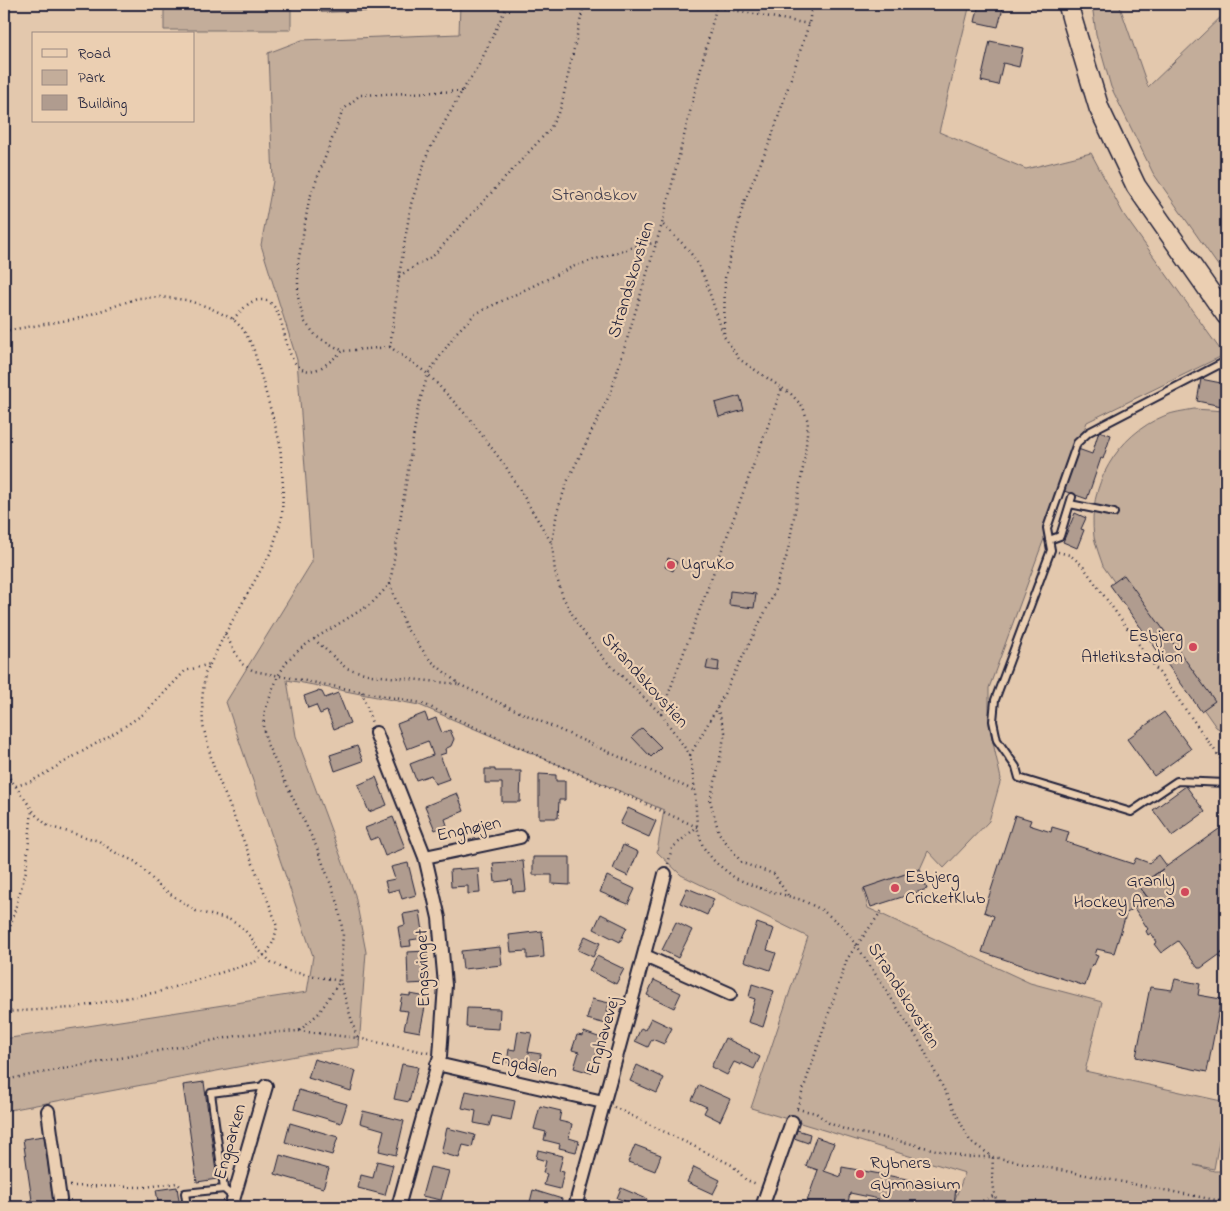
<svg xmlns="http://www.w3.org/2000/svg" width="1230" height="1211" viewBox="0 0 1230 1211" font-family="'Indie Flower',sans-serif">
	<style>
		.green { fill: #c3ad9a; stroke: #72686a }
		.building { fill: #b09c8f; stroke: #22223b }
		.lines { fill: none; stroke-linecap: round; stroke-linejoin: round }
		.lane-casing { stroke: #22223b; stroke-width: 10 }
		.street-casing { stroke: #22223b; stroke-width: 16 }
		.secondary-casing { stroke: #22223b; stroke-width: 22 }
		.path { stroke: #22223b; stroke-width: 2.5; stroke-dasharray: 1 4; stroke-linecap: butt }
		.lane { stroke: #ebcfb2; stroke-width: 6 }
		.street { stroke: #ebcfb2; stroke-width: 12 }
		.secondary { stroke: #ebcfb2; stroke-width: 19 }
		.poi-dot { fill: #d1495b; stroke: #ebcfb2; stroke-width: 2 }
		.labels { text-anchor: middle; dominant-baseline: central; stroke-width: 4.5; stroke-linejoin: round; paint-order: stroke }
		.park-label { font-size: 18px; fill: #423e4e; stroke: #ebcfb2 }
		.street-label { font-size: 18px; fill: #22223b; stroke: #ebcfb2 }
		.poi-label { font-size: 18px; fill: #22223b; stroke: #ebcfb2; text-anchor: start }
	</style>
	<rect width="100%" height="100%" fill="#e3c8ad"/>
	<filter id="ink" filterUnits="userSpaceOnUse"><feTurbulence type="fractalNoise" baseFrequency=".02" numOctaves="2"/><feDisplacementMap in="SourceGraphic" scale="10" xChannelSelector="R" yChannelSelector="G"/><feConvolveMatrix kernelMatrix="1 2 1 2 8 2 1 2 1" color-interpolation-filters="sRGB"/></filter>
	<g filter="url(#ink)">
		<path class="green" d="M164,4H291V30H164Z
			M460,4H970L939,132L1026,169L1091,153L1124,215L1224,355L1087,422L989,688V724L1001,779L989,821L944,868L928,851L920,869L863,889L868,908L1030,983L1102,1002L1085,1071L1226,1102L1214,1169L1194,1165L1214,1171H1226V1207H952L965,1173L751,1108L808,937L681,875L657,852L664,810L419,705L287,680L296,736L355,895L366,952L359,1047L312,1053L4,1111V1039L307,992L313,956L226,702L312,562L297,360L261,245L273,181L268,53L302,40L459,34Z
			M1092,4H1119L1148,87L1226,12V277L1153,173L1111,87L1096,34Z
			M1194,409L1226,411V733L1216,727L1103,566C1100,557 1096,547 1094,537C1087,486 1117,435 1164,416C1173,412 1184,411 1194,409Z"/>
		<path class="building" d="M321,4H374V11L321,12Z
			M979,4H1004L998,27L975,22Z
			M990,41L1023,48L1019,67L1003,63L998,85L981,81Z
			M1201,379L1226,384V407L1197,401Z
			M740,396L744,410L719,417L715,403Z
			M1099,431L1111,435L1103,459L1101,458L1087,499L1064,491L1078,449L1092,454Z
			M1075,513L1086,518L1081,529L1084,530L1077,548L1063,542Z
			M668,558L677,562L673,571L665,567Z
			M1124,575L1215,701L1201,711L1110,585Z
			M730,591L756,594L754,608L729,605Z
			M708,660L719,662L718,671L706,669Z
			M318,691L322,692L325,698L338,693L350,723L334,729L327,711L320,714L316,705L308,708L304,696Z
			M1164,712L1191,749L1154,776L1127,739Z
			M425,713L428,721L436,718L442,733L450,730L454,739L451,746L445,749L446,753L440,755L449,779L435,784L431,775L416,780L410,764L433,755L428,741L407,749L397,724Z
			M642,728L661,747L651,757L632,737Z
			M357,746L363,761L335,771L330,755Z
			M485,769H495V771H521L520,802H502V783H485Z
			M539,774L556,775V781H565V800H559L558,818H539Z
			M376,777L387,805L369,812L358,785Z
			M1186,786L1205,812L1172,836L1153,810Z
			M457,793L464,811L445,819L447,825L435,830L425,806Z
			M628,808L656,821L649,837L620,824Z
			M1015,815L1031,820L1029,825L1051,832L1052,827L1069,832L1066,842L1133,864L1136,858L1149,863L1159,855L1167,866L1139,886L1148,898L1127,913L1119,909L1118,912L1126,915L1114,953L1097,949L1095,955L1098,956L1094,965L1092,964L1085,986L982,952L994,916L984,912Z
			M393,817L405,848L385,856L378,837L370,840L365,828Z
			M1226,824V950L1201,968H1198L1178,941L1161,953L1154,944L1157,942L1151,933L1148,935L1146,931L1148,929L1134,908L1148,898L1139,886Z
			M623,845L638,852L628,876L613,869Z
			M533,857H570V885L552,884V875H533Z
			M523,861L526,891L513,892L512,880L495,882L493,863Z
			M408,863L416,895L402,899L399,889L388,892L385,881L395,879L391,867Z
			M478,868L480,893L468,894V886L451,887L450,870Z
			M920,869L927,889L871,907L864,888Z
			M607,876L635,889L628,904L600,892Z
			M687,888L714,899L707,915L680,903Z
			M420,911L424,938L410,940L411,946L401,947L398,927L405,925L403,914Z
			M601,914L627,927L620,942L594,929Z
			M676,922L692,930L678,958L662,950Z
			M757,923L774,929L767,950L776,953L770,970L744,961Z
			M542,931L544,957L527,959V951L511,952L509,935Z
			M585,936L600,943L593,957L578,950Z
			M500,947L502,965L463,969L461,951Z
			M1226,950V960L1218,956Z
			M427,951L428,983L408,984L407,952Z
			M597,956L624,969L616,984L589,970Z
			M1175,979L1200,984L1198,995L1221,999L1207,1072L1136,1057L1150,987L1172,990Z
			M654,980L681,993L674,1008L647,995Z
			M752,984L774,991L763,1027L748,1022L755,999L749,997Z
			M410,994L427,997L420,1032L404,1029L408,1011L399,1010L402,995L410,996Z
			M592,999L609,1003L607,1012L612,1013L610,1025L587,1019Z
			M467,1008L500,1009L499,1029L466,1027Z
			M651,1018L672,1028L664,1044L652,1039L648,1047L635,1041L641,1028L645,1030Z
			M518,1031L532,1033L528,1052L541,1054L538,1069L507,1063L509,1049L515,1050Z
			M584,1032L601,1038L591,1073L574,1068L579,1052L572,1050L577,1035L583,1036Z
			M725,1038L750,1050L749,1051L760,1057L754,1069L741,1063V1065L734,1062L727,1075L711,1067Z
			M314,1059L356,1071L351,1091L308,1078Z
			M402,1064L418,1067L409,1102L394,1099Z
			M637,1065L664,1078L657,1093L630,1081Z
			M204,1082L217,1179L197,1182L183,1085Z
			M699,1085L730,1099L720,1121L704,1113L707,1107L692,1100Z
			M299,1090L347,1104L341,1123L294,1109Z
			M466,1091L515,1101L511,1120L492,1116L489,1126L474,1123L476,1111L462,1108Z
			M540,1106L561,1111L559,1121L572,1124L569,1138L579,1141L576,1152L559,1148L560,1144L544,1140L546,1132L534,1129Z
			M363,1111L404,1121L396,1155L379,1151L384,1130L360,1123Z
			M290,1123L338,1137L332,1155L285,1142Z
			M447,1128L475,1135L472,1147L463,1145L459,1158L441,1153Z
			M797,1130L810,1134L808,1143L794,1138Z
			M44,1136L54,1207H33L23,1139Z
			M816,1137L834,1143L824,1171L841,1177L842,1167L956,1188L954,1204L941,1203L940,1207H873L879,1199L850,1193L847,1207H805L818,1170L806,1166Z
			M635,1145L661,1155L655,1171L637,1164L636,1165L628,1162Z
			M538,1150L563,1156L559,1171L564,1172L560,1189L544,1185L547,1174L543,1173L546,1161L536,1158Z
			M280,1155L329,1169L323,1188L275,1174Z
			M377,1161L393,1165L385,1195L358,1188L361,1175L373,1178Z
			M430,1167L449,1171L441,1200L422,1196Z
			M694,1167L720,1180L713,1194L687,1182Z
			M177,1187L180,1207H159L156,1190Z
			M621,1188L647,1199L644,1207H626L623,1206L625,1201L617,1198Z
			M533,1190L562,1199L560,1207L529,1206Z"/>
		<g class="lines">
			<defs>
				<path id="lane" d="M1226,361L1089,432L1077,443L1047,528L1051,550L995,700L993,721L997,740L1016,767L1019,778L1131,812L1177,781L1226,783
					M1070,504L1114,513
					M1049,540L1060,536L1072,497
					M233,1197L224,1189L211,1093L266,1086
					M187,1207L185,1193L224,1189"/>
				<path id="street" d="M376,733L425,857L439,918L445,985L440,1056L398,1207
					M425,857L520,837
					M645,956L730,994
					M437,1064L603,1102
					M48,1111L61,1207
					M231,1207L266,1086
					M575,1207C605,1096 637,985 665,874
					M762,1207L792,1122"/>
				<path id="secondary" d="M1068,4L1072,19L1099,108L1136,186L1226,315"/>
			</defs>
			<use href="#lane" class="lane-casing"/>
			<use href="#street" class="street-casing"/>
			<use href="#secondary" class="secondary-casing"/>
			<path class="path" d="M684,4L716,7L809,24
				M717,4L662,224L611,392L567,482L557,512L552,543L555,572L563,597L578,625L605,660L661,714L690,755L695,791L697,827L703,847L715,862L735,878L759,888L802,900L822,910L841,925L857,946L921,1044L970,1141L993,1157L1226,1202
				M462,91L360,95L343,110L309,200L298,263V297L304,321L317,337L343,351L390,347L428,374L469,418L506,467L551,542
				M399,276L434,255L550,129L561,107L584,4
				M233,319C238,314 244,307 250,303C253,301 257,300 261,300C293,299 276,383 318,369C326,366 336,356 343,351
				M4,331L80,318L138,298L161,297L186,300L208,307L233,319L243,329L253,347L280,443L283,486L282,517L272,550L225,634L205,674L202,700L203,726L213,765L272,911L277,927L274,940L268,952L255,962L158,992L72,1008L4,1012
				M724,333L725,278L744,202L771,139L809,24L812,4
				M390,347L399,276L411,204L428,152L462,91L477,69L508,4
				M1058,552L1070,555L1082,565L1221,759L1226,763
				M390,584L406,628L430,660L460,685L695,791
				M225,634L242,664L254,671L421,703L697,827
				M314,639L346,668L371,675L458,684
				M362,692L372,723
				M717,708L725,732L717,774L710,800L719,833L742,863L774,874L789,897
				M661,714L782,388L739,359L724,336L705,279L696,260L684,245L662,224
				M690,755L717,708L772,598L787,555L805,457L808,422L803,407L791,394L782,388
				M4,770L36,815L48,826L99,841L114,852L136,862L160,887L196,911L230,920L242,927L252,939L257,948L271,962L288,971L340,981L357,1038
				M16,786L32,781L116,732L145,713L185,671L210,664
				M668,864L672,848L697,827
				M4,955L5,945L26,871L32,810
				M299,1031L357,1038L429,1053
				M4,1080L247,1034L299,1031L319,1013L340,981L343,934L338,903L317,848L267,744L263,727L265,710L278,676L288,660L300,649L314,639L371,604L390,584L418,407L428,374L456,333L475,314L572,267L639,245L656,243
				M614,1107L732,1165L746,1180L757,1184
				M797,1108L847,959L883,909
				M797,1109L816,1113L829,1123L846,1130L908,1143L964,1157H993L992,1177L997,1207
				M70,1186L145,1187L177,1183L180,1186
				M969,1207L995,1195"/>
			<use href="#lane" class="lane"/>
			<use href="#street" class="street"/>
			<use href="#secondary" class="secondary"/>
		</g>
	</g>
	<g class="poi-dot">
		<circle cx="671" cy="565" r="5"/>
		<circle cx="1193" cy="647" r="5"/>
		<circle cx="895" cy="888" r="5"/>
		<circle cx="1185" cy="892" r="5"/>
		<circle cx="860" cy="1174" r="5"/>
	</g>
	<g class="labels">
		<g class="park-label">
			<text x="594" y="196">Strandskov</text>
		</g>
		<g class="street-label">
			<text transform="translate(632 280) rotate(-73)">Strandskovstien</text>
			<text transform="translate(644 681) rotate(48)">Strandskovstien</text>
			<text transform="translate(469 830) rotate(-12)">Enghøjen</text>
			<text transform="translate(424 968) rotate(-92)">Engsvinget</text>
			<text transform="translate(903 996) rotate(58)">Strandskovstien</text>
			<text transform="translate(604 1036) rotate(-74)">Enghavevej</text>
			<text transform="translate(524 1066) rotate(13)">Engdalen</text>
			<text transform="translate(231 1142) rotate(-74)">Engparken</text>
		</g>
		<g class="poi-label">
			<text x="681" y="565">UgruKo</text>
			<text x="1183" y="637" text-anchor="end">Esbjerg<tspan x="1183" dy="21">Atletikstadion</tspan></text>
			<text x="905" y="878">Esbjerg<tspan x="905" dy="21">CricketKlub</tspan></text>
			<text x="1175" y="882" text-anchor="end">Granly<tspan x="1175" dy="21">Hockey Arena</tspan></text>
			<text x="870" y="1164">Rybners<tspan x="870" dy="21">Gymnasium</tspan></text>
		</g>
	</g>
	<rect width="1230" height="1211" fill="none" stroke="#ebcfb2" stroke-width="20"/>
	<rect x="10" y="10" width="1210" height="1191" fill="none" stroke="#22223b" stroke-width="2" filter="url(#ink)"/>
	<rect x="32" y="32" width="162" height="90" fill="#ebcfb2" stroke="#9b8a82"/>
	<rect x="42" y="49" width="25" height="8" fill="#ebcfb2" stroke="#9b8a82"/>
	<text x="78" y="58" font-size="15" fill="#22223b">Road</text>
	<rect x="42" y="70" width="25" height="15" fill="#c3ad9a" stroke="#9b8a82"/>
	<text x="78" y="82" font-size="15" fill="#22223b">Park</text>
	<rect x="42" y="95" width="25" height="15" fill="#b09c8f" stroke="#9b8a82"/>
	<text x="78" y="108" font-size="15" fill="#22223b">Building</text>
</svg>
